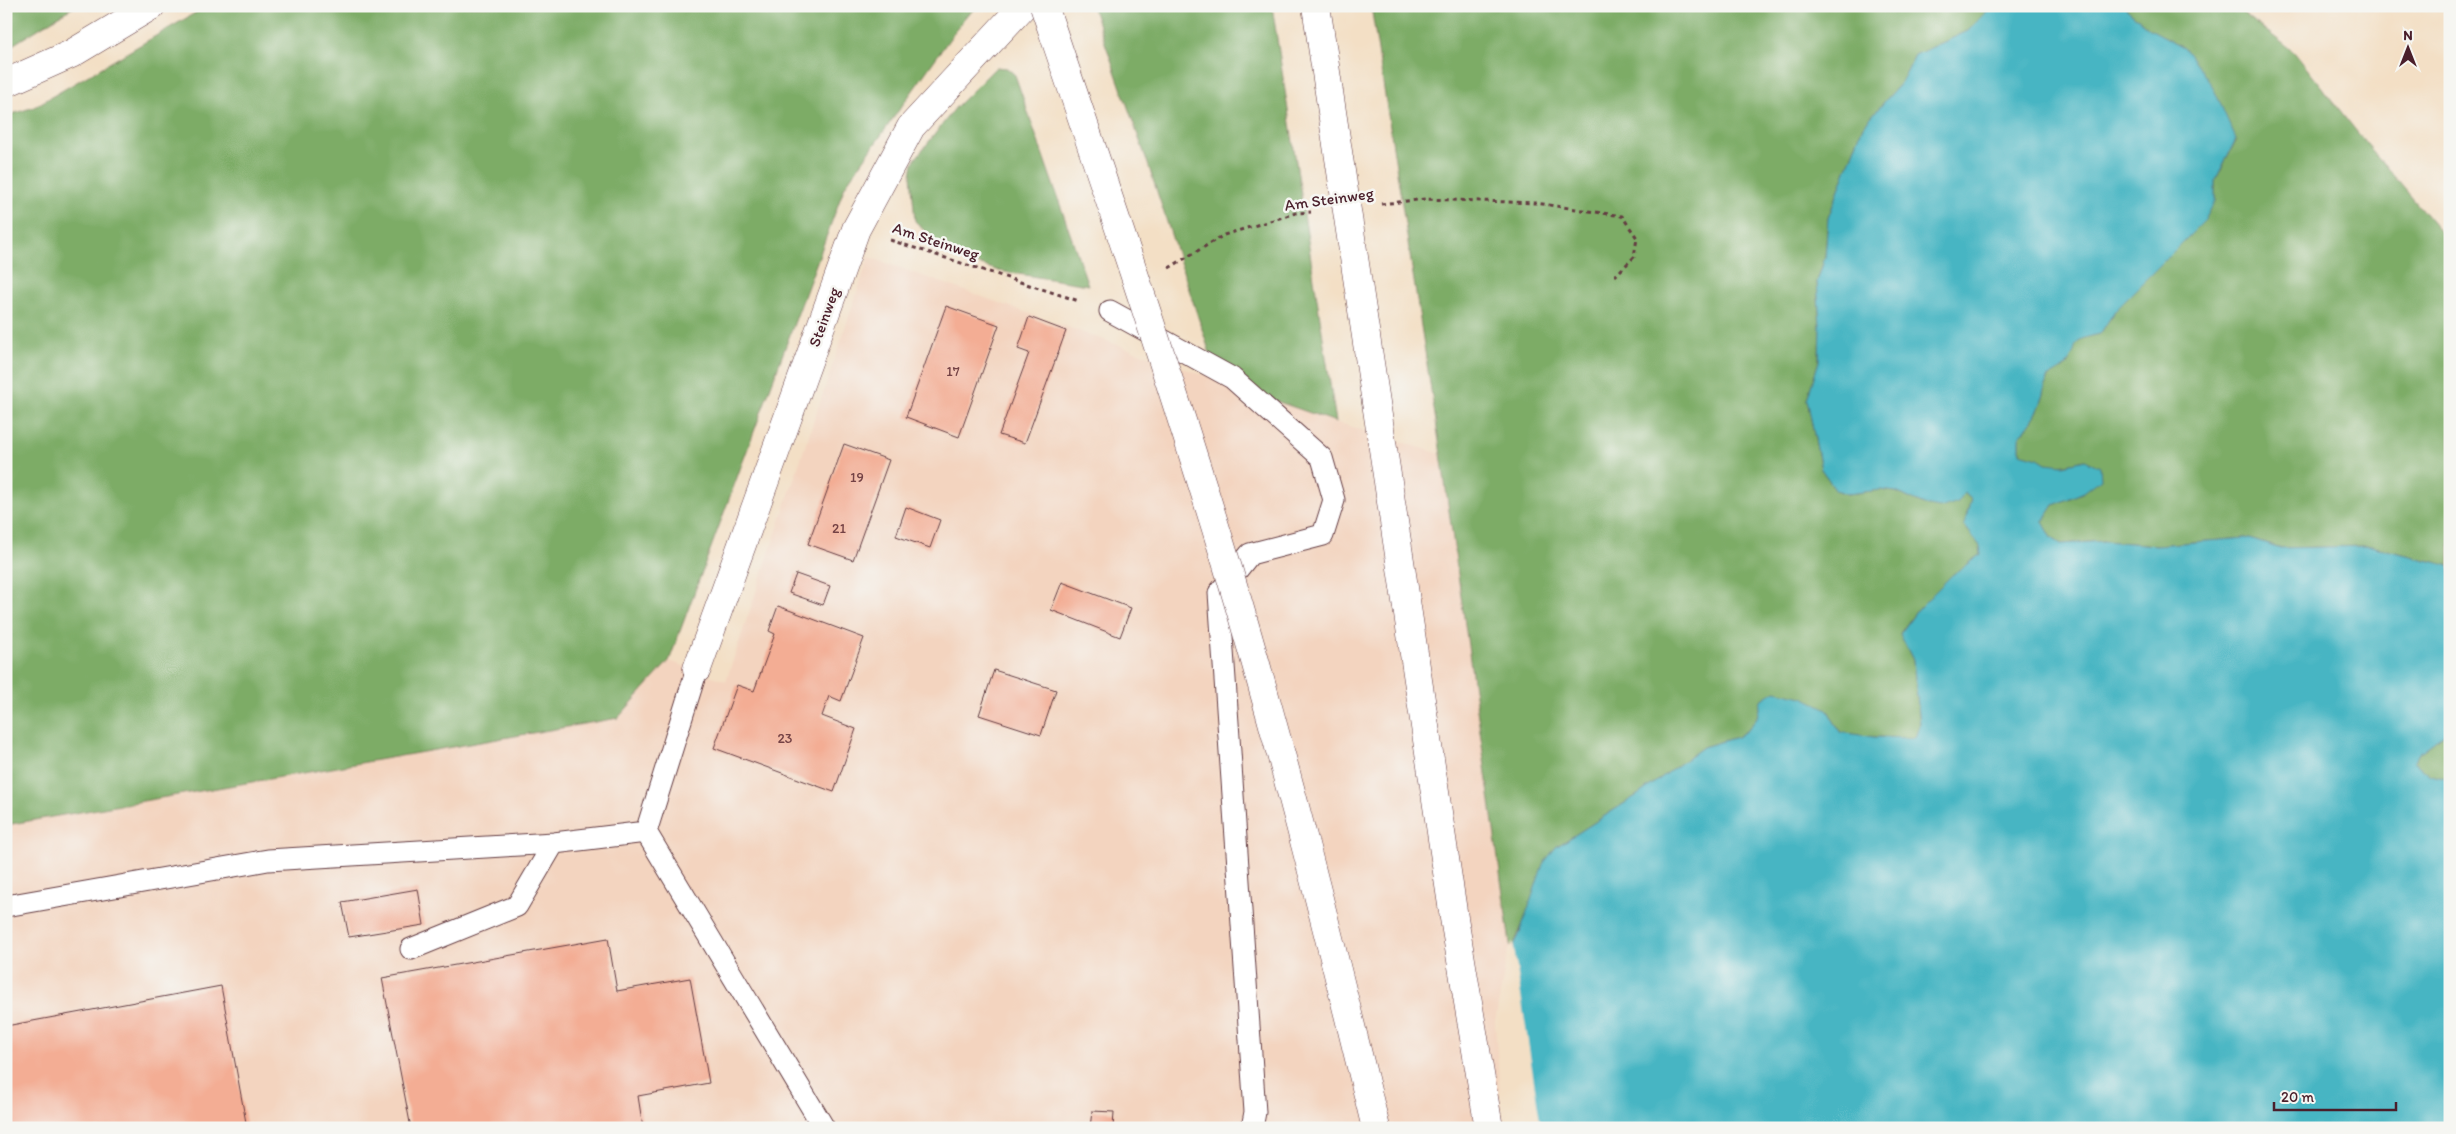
<svg xmlns="http://www.w3.org/2000/svg" width="2456" height="1134" viewBox="0 0 2456 1134" font-family="Itim,sans-serif">
	<style>
		.built { fill: #f3d4bf }
		.forest { fill: #7dac66; stroke: #646648 }
		.water { fill: #47b5c3; stroke: #486a77 }
		.pier { fill: #f3dfc5 }
		.building { fill: #f3ad94 }
		.lines { fill: none; stroke-linecap: round; stroke-linejoin: round }
		.service-casing { stroke: #633c42; stroke-width: 23 }
		.minor-casing { stroke: #633c42; stroke-width: 29 }
		.path { stroke: #633c42; stroke-width: 3; stroke-dasharray: 4 4; stroke-linecap: butt }
		.service { stroke: #fff; stroke-width: 21 }
		.minor { stroke: #fff; stroke-width: 28 }
		.motorway-bridge-casing { stroke: #633c42; stroke-width: 29; stroke-linecap: butt }
		.motorway-bridge { stroke: #fff; stroke-width: 28 }
		.labels { text-anchor: middle; dominant-baseline: central; stroke-width: 5; stroke-linejoin: round; paint-order: stroke }
		.number-label { font-size: 14px; fill: #744245 }
		.street-label { font-size: 16px; fill: #4a1f2b; stroke: #f6f6f2 }
	</style>
	<rect width="100%" height="100%" fill="#f6f6f2"/>
	<filter id="ink" filterUnits="userSpaceOnUse"><feTurbulence type="fractalNoise" baseFrequency=".02" numOctaves="2"/><feDisplacementMap in="SourceGraphic" scale="10" xChannelSelector="R" yChannelSelector="G"/><feConvolveMatrix kernelMatrix="1 2 1 2 8 2 1 2 1" color-interpolation-filters="sRGB"/></filter>
	<filter id="wash" filterUnits="userSpaceOnUse"><feTurbulence type="fractalNoise" baseFrequency=".0096" numOctaves="4" result="noise"/><feDisplacementMap in="SourceGraphic" scale="20" xChannelSelector="R" yChannelSelector="G"/><feGaussianBlur stdDeviation="1.12" result="paint"/><feColorMatrix in="noise" values="0 0 0 0 0 0 0 0 0 0 0 0 0 0 0 0 0 1.4 0 .05"/><feComposite in="paint" operator="in"/></filter>
	<g filter="url(#wash)">
		<rect width="100%" height="100%" fill="#f3dfc5"/>
		<path class="built" d="M869,257L1336,422L1441,454L1511,951L1505,1128H6V825L618,718L669,661L726,681Z"/>
		<path class="forest" d="M6,6H75L6,49Z
			M207,6H979L965,17L845,186L669,661L618,718L6,825V116L34,107Z
			M1092,6H1272L1336,422L1219,381L1147,161Z
			M1371,6H1992L1968,31L1915,55L1901,83L1863,126L1828,218L1825,257L1817,282L1820,325L1819,361L1807,399L1821,469L1836,490L1847,494L1880,490L1896,492L1924,505L1964,493L1971,499L1964,525L1980,546L1981,554L1952,575L1918,609L1900,633L1913,660L1920,723L1915,738L1874,737L1840,732L1827,709L1761,700L1757,717L1749,729L1737,737L1703,747L1639,794L1556,847L1511,951L1441,454Z
			M2123,6H2234L2294,52L2361,137L2450,243V566L2371,546L2278,548L2246,538L2156,545L2104,541L2061,544L2052,538L2042,522L2054,505L2084,492L2085,460C2073,463 2057,467 2045,463C2036,460 2031,455 2020,454V436C2036,418 2044,402 2047,378L2067,365L2074,344L2081,338L2100,334L2116,309L2215,201V181L2236,140L2184,47L2150,29Z
			M996,67L1007,68L1015,75L1088,285L999,271L966,260L937,244L915,221L911,175L913,162L956,107Z
			M2450,730V780L2430,775L2414,762L2419,753Z"/>
		<path class="water" d="M1992,6H2123L2150,29L2184,47L2213,87L2236,139L2215,181V201L2205,220L2116,309L2100,334C2064,342 2083,343 2067,364C2063,370 2053,374 2047,378C2044,402 2036,418 2020,436V453L2038,458L2046,463L2063,465L2085,460L2100,467L2101,479L2084,492L2054,505L2043,522L2052,538L2061,544L2104,541L2156,545L2246,538L2278,548L2371,546L2450,566V730L2419,753L2414,762L2430,775L2450,780V1128H1505L1511,951L1519,935L1543,864L1556,847L1639,794L1703,747L1737,737L1749,729L1757,717L1761,700L1775,691L1803,697L1827,709L1840,732L1874,737L1915,738L1920,723L1913,660L1900,634L1918,609L1952,575L1981,554L1980,546L1964,525L1971,499L1964,493L1958,502L1940,508L1924,505L1896,492L1880,490L1847,494L1836,490L1821,469L1807,399L1819,361L1820,325L1817,282L1825,257L1828,218L1863,126L1901,83L1915,55L1968,31Z"/>
		<path class="pier" d="M1513,942L1541,1128H1502L1495,1022L1508,951Z"/>
		<g id="blocks">
			<path class="building" d="M946,306L999,325L959,437L906,417Z
				M1029,317L1066,331L1025,443L999,435L1029,353L1018,349Z
				M844,444L889,460L853,560L808,544Z
				M906,507L940,520L930,548L896,536Z
				M796,574L830,586L823,605L789,593Z
				M1062,582L1131,608L1120,637L1051,610Z
				M778,606L864,638L841,701L829,696L822,716L856,729L834,792L714,748L737,685L754,691L775,634L769,631Z
				M994,670L1056,690L1041,735L979,715Z
				M418,889L424,925L349,937L342,902Z
				M608,938L617,991L690,978L709,1083L638,1096L643,1128H411L382,978Z
				M221,986L247,1128H6V1026Z
				M1092,1111L1114,1112L1113,1128H1090Z"/>
		</g>
	</g>
	<g filter="url(#ink)">
		<use href="#blocks" fill-opacity="0" stroke="#633c42" stroke-width="1"/>
		<g class="lines">
			<defs>
				<path id="service" d="M1110,311L1232,378L1322,458L1334,500L1323,535L1250,554L1219,593L1255,1112L1252,1128
					M697,669L646,832L824,1128
					M6,906L268,860L554,843L646,832
					M411,949L517,906L554,843"/>
				<path id="minor" d="M6,83L71,54L151,6
					M697,669L856,229L911,127L1023,6"/>
			</defs>
			<use href="#service" class="service-casing"/>
			<use href="#minor" class="minor-casing"/>
			<path class="path" d="M1381,204L1425,199L1536,203L1622,216L1637,238L1634,257L1615,276
				M890,240L1079,301
				M1169,268L1224,235L1296,213L1311,212"/>
			<use href="#service" class="service"/>
			<use href="#minor" class="minor"/>
			<defs>
				<path id="motorway-bridge" d="M1044,6C1107,192 1170,377 1227,565C1283,751 1330,939 1376,1128
					M1316,6L1454,918L1489,1128"/>
			</defs>
			<use href="#motorway-bridge" class="motorway-bridge-casing"/>
			<use href="#motorway-bridge" class="motorway-bridge"/>
		</g>
	</g>
	<g class="labels">
		<g class="number-label">
			<text x="953" y="371">17</text>
			<text x="857" y="477">19</text>
			<text x="839" y="528">21</text>
			<text x="785" y="738">23</text>
		</g>
		<g class="street-label">
			<text transform="translate(1329 199) rotate(-8)">Am Steinweg</text>
			<text transform="translate(936 241) rotate(18)">Am Steinweg</text>
			<text transform="translate(824 317) rotate(-70)">Steinweg</text>
		</g>
	</g>
	<rect width="2456" height="1134" fill="none" stroke="#f6f6f2" stroke-width="25"/>
	<g transform="translate(2408 48)" stroke="#f6f6f2" stroke-width="4" paint-order="stroke">
	<path d="M0-4L9 19L0 12L-9 19Z" fill="#4a1f2b"/>
	<text y="-8" font-size="14" font-weight="bold" text-anchor="middle" fill="#4a1f2b">N</text>
	</g>
	<path d="M2274 1102v8h122v-8" fill="none" stroke="#4a1f2b" stroke-width="2.5"/>
	<text x="2281" y="1102" font-size="15" fill="#4a1f2b" stroke="#f6f6f2" stroke-width="4" paint-order="stroke">20 m</text>
</svg>
